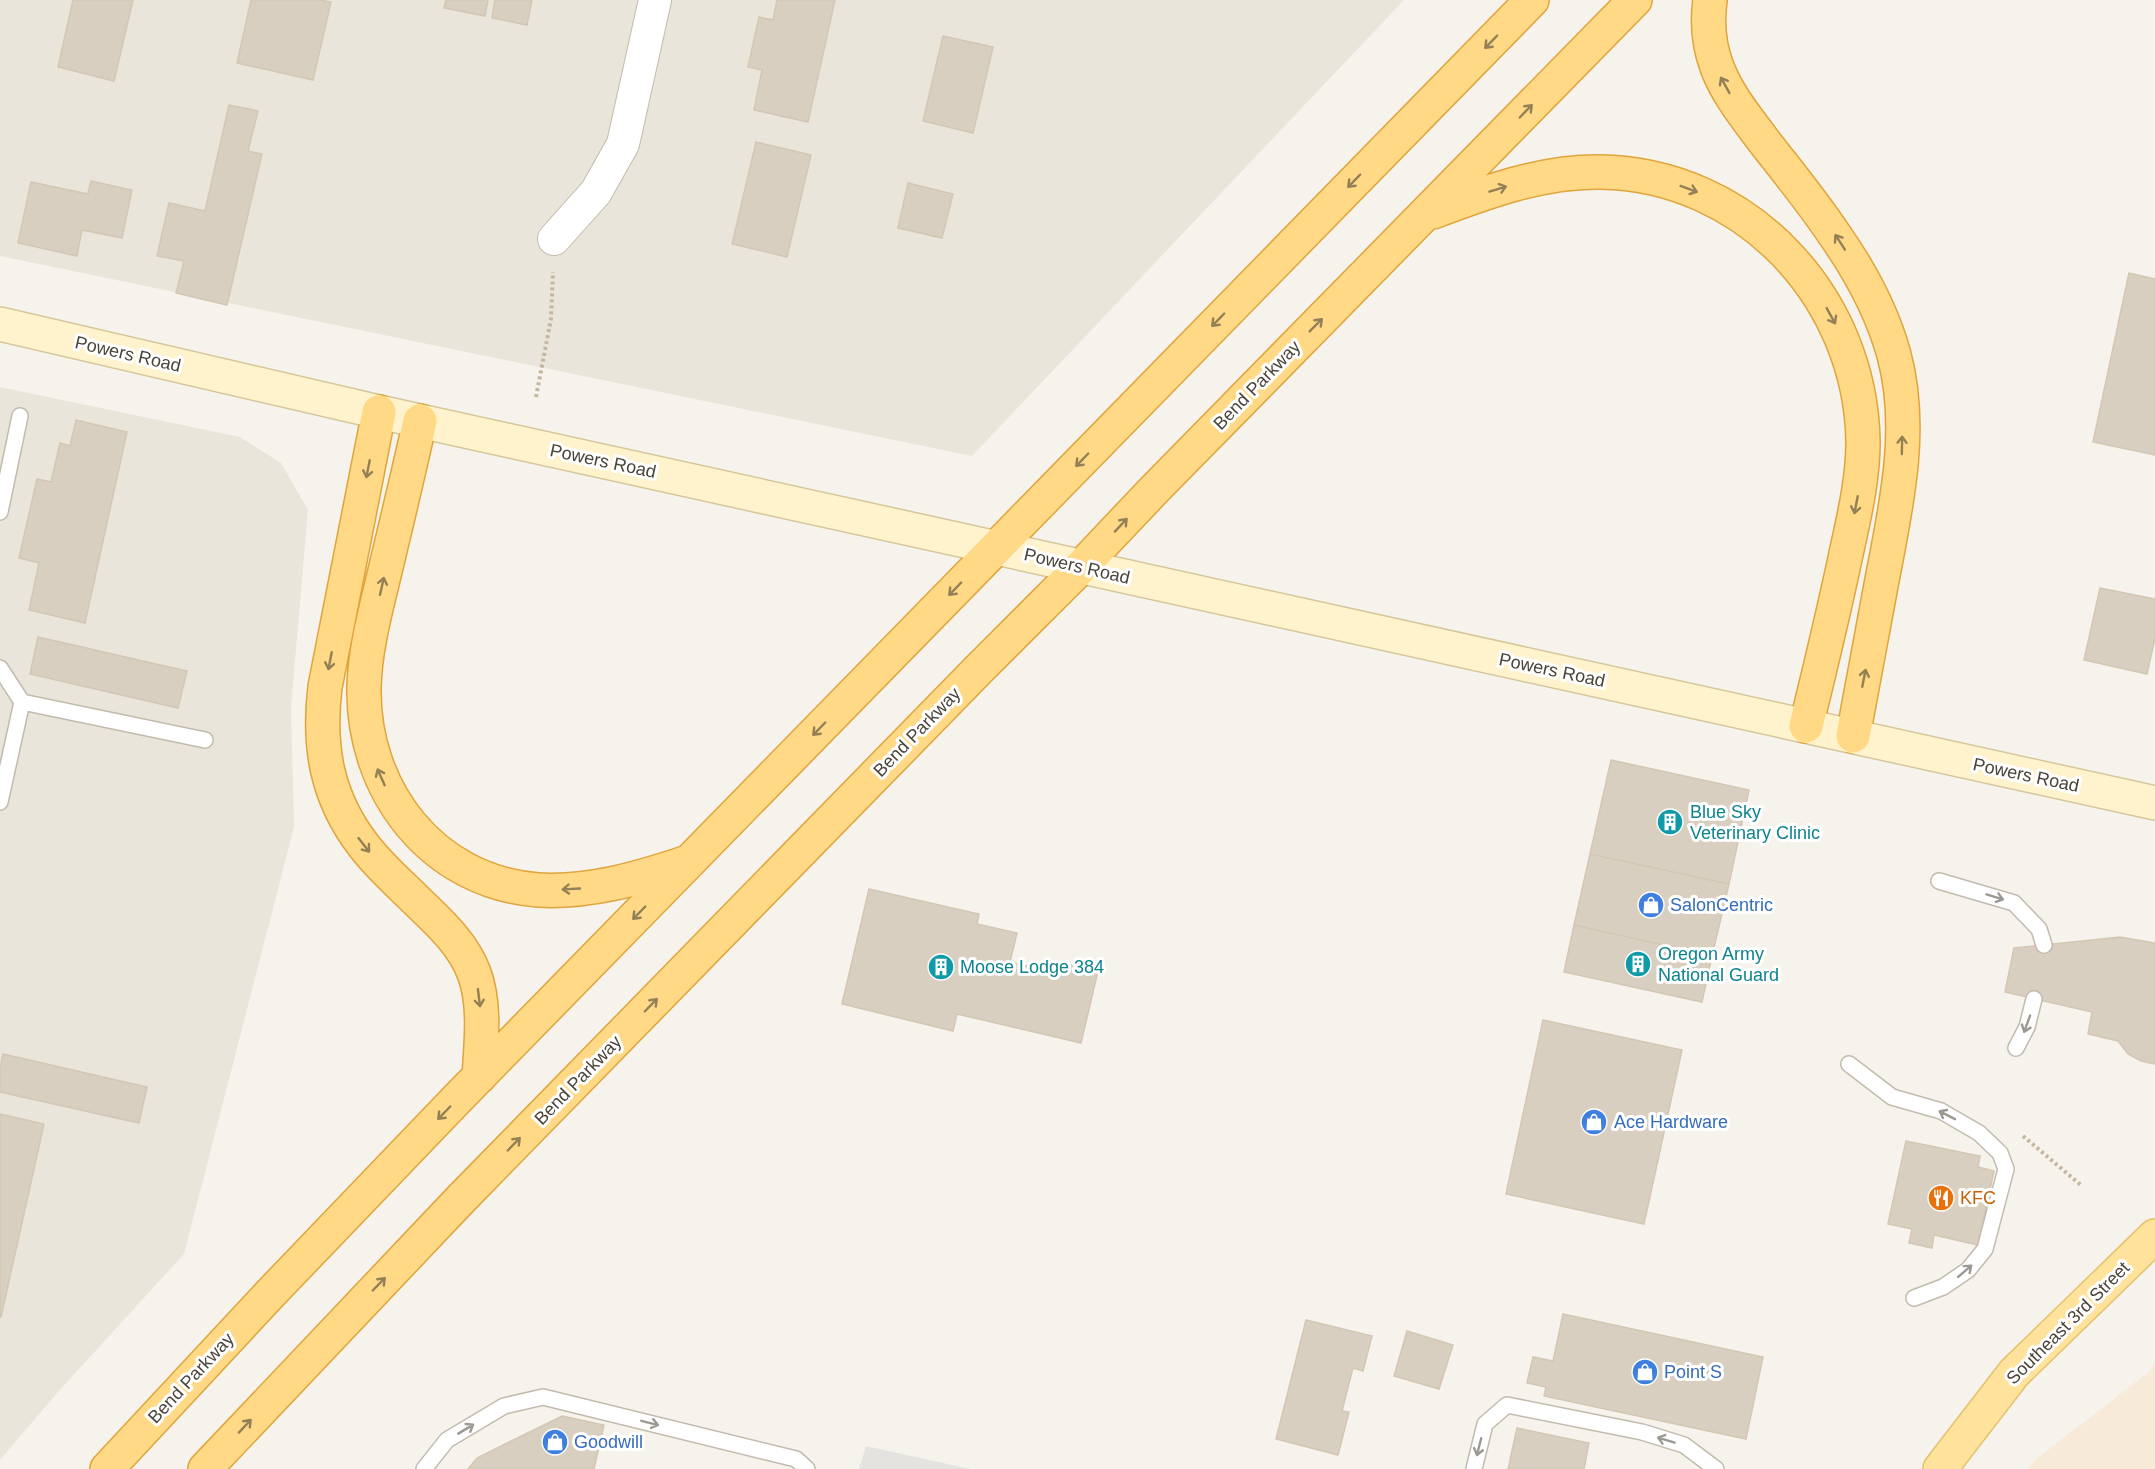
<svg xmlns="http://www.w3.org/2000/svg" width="2155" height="1469" viewBox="0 0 2155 1469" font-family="Arial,sans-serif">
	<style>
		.residential { fill: #eae5da }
		.commercial { fill: #f7ead8 }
		.parking { fill: #e5e3e0 }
		.building { fill: #d8cfc1; stroke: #d3c7b4; stroke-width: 1.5 }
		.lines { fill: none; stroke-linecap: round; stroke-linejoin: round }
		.service-casing { stroke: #c2bbae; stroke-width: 18 }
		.minor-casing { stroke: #c2bbae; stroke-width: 34 }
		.secondary-casing { stroke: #d6c79b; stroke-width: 36 }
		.primary-casing { stroke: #e6c16a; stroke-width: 36 }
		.trunk-casing { stroke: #e0a43c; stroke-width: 36 }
		.path { stroke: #c4b79f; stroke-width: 4; stroke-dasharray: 3 3; stroke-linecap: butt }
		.service { stroke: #fff; stroke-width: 15 }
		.minor { stroke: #fff; stroke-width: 32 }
		.secondary { stroke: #fff3cd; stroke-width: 33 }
		.primary { stroke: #ffe39c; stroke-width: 33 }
		.trunk { stroke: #ffd985; stroke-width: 33 }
		.oneway { stroke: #938057 }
		.oneway2 { stroke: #9c9892 }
		.labels { text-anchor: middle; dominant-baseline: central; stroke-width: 6; stroke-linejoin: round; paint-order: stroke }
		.street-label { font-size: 18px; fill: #4b4439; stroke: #fff }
		.culture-label { font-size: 18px; fill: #0d838f; stroke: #fff; text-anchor: start }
		.shop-label { font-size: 18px; fill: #366cbe; stroke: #fff; text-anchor: start }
		.food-label { font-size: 18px; fill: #c56008; stroke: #fff; text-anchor: start }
	</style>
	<rect width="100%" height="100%" fill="#f6f3ec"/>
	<path class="residential" d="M0,0H1404L972,456L0,256Z
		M0,387L240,437L281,463L308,510L291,707L294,827L184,1254L57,1393L0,1460Z"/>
	<path class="commercial" d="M2155,1362V1469H2028L2035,1460L2150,1371Z"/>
	<path class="parking" d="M866,1446L970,1469H859Z"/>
	<path class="building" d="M73,0H133L114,81L58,67Z
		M251,0H320L331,2L313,80L237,63Z
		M446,0H488L485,16L444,8Z
		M495,0H532L527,25L492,18Z
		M777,0H835L808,122L754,110L762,70L748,67L759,17L773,20Z
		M943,36L993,47L973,133L923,121Z
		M229,105L258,111L248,151L262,154L227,305L176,293L184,261L157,256L169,203L205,211Z
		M756,142L811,155L787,257L732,244Z
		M91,181L132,190L122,238L82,230L77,256L18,243L31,182L88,194Z
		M908,183L953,194L942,238L898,228Z
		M2129,273L2155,279V455L2093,442Z
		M76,420L127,432L85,623L29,610L39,563L19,558L37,479L51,482L60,443L70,446Z
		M2100,588L2155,599V638L2147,674L2084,660Z
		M38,637L187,671L178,708L30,674Z
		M1611,760L1749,790L1729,884L1590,854Z
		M1590,854L1729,884L1712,956L1574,925Z
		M869,889L979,914L977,924L1017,933L1010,962L1056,973L1058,962L1098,971L1081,1043L957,1014L953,1031L842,1004Z
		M1574,925L1712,956L1702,1002L1564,972Z
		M2120,937L2155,943V1064L2141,1061L2128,1054L2118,1041L2088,1034L2092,1012L2005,992L2014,948Z
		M1543,1020L1682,1050L1644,1224L1506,1194Z
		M3,1054L147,1087L139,1123L0,1092V1067Z
		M0,1114L44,1124L1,1317H0Z
		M1906,1141L1980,1156L1978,1167L1994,1171L1978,1245L1934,1235L1932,1248L1909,1243L1912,1229L1888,1224Z
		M1563,1314L1763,1357L1746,1439L1544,1396L1546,1387L1527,1383L1533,1357L1553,1361Z
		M1306,1320L1372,1336L1363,1371L1353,1368L1342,1411L1349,1412L1338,1455L1276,1439Z
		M1407,1331L1453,1345L1439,1389L1394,1376Z
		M562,1416L604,1425L594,1469H468L477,1458Z
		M1517,1428L1589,1443L1584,1469H1508Z"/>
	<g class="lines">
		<defs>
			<path id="service" d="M0,512L20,416
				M0,668L22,702L0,802
				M22,702L205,740
				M1939,881L2014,903L2039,929L2044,945
				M2016,1048L2027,1027L2034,999
				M1849,1064L1892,1097L1941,1111L1979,1133L2000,1153L2006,1169L1985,1249L1968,1270L1943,1287L1914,1298
				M424,1469L447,1440L504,1406L543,1397L796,1459L807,1469
				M1474,1469L1485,1424L1507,1405L1642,1432L1684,1445L1716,1469"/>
			<path id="minor" d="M554,239L596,192L623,144L655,0"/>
			<path id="secondary" d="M0,324L379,412L2155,803"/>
			<path id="primary" d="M1940,1469L2014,1373L2155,1236"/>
			<path id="trunk" d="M1710,0C1707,22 1709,46 1717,67C1727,94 1746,117 1763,140C1787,171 1812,201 1834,234C1860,271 1882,311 1894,355C1914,429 1896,507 1882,580C1872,632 1863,684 1853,736
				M1433,212C1486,192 1542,171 1600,172C1746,174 1861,297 1863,442C1863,480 1854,517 1846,554C1834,611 1820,669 1806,726
				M379,412L325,687C318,746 326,797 364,846C380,867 400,884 418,902C440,923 463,944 474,973C486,1005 481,1044 479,1077
				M420,421C409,471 397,521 385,571C376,609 365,648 364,687C362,790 432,882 538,890C588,893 637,879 685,863
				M107,1469L269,1295L456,1100L1532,0
				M205,1469L459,1201L979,669L1081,567L1152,492L1635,0"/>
		</defs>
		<use href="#service" class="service-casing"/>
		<use href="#minor" class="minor-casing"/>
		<use href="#secondary" class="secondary-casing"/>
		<use href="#primary" class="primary-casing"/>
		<use href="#trunk" class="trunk-casing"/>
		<path class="path" d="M536,397L551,319L553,272
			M2023,1136L2082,1186"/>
		<use href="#service" class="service"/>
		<use href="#minor" class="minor"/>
		<use href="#secondary" class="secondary"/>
		<use href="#primary" class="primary"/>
		<use href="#trunk" class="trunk"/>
	</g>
	<defs><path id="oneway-shaft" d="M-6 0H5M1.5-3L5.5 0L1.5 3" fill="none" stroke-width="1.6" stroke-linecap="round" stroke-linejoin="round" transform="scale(1.5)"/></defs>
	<g class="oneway">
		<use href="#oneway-shaft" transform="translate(1491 42) rotate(134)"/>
		<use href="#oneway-shaft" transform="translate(1725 85) rotate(-119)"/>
		<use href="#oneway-shaft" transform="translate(1526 111) rotate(-46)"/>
		<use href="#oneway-shaft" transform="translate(1354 181) rotate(134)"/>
		<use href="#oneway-shaft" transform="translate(1498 189) rotate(-17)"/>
		<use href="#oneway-shaft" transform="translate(1689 189) rotate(20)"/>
		<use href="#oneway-shaft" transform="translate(1840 242) rotate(-123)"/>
		<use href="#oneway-shaft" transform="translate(1831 316) rotate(61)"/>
		<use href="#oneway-shaft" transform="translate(1218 320) rotate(134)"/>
		<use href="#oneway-shaft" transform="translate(1316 325) rotate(-45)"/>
		<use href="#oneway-shaft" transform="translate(1902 445) rotate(-89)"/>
		<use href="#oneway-shaft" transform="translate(1082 460) rotate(134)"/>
		<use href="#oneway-shaft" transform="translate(368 469) rotate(101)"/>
		<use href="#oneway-shaft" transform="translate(1856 505) rotate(101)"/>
		<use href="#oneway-shaft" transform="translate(1121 525) rotate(-47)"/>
		<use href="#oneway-shaft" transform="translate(382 586) rotate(-77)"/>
		<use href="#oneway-shaft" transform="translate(955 589) rotate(134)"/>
		<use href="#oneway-shaft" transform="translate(330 661) rotate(101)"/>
		<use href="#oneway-shaft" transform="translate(1864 678) rotate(-79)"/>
		<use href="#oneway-shaft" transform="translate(819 729) rotate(134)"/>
		<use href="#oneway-shaft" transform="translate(381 777) rotate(-114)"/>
		<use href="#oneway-shaft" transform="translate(364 845) rotate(52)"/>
		<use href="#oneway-shaft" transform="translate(571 889) rotate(177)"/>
		<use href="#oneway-shaft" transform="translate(639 913) rotate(134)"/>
		<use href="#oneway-shaft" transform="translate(479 998) rotate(83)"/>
		<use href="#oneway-shaft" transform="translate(651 1005) rotate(-46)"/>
		<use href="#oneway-shaft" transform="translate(444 1113) rotate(134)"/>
		<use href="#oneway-shaft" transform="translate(514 1144) rotate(-46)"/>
		<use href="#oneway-shaft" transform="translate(379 1284) rotate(-46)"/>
		<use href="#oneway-shaft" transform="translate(245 1426) rotate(-47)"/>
	</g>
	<g class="oneway2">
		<use href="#oneway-shaft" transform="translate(1995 897) rotate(17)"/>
		<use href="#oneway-shaft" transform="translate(2027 1024) rotate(110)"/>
		<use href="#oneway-shaft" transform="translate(1947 1115) rotate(-153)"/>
		<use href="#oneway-shaft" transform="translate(1965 1271) rotate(-41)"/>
		<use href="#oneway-shaft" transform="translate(650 1423) rotate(14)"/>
		<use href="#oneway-shaft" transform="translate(466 1429) rotate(-31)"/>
		<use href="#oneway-shaft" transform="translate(1666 1440) rotate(-163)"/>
		<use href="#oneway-shaft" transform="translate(1479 1447) rotate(104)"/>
	</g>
	<defs>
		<symbol id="building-disc" viewBox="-11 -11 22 22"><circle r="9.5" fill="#0f9aa8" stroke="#fff"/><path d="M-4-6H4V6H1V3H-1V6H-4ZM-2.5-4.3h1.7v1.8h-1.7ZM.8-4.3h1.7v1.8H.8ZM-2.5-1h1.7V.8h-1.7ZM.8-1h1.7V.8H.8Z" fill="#fff"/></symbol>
		<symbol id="shop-disc" viewBox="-11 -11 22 22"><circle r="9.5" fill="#3f7fe0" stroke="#fff"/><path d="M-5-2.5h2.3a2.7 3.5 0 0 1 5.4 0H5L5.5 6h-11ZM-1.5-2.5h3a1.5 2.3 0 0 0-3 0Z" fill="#fff"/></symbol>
		<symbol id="restaurant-disc" viewBox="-11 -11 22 22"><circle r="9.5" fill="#e8710a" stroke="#fff"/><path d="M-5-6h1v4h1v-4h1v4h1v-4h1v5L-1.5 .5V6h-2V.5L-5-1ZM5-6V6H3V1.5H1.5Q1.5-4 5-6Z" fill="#fff"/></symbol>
	</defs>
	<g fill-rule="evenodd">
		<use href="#building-disc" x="1655" y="807" width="30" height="30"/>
		<use href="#shop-disc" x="1636" y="890" width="30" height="30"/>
		<use href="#building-disc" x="1623" y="949" width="30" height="30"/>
		<use href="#building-disc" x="926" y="952" width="30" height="30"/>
		<use href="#shop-disc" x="1579" y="1107" width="30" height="30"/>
		<use href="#restaurant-disc" x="1926" y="1183" width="30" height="30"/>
		<use href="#shop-disc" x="1630" y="1357" width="30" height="30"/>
		<use href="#shop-disc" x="540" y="1427" width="30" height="30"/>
	</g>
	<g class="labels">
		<g class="street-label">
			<text transform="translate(128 354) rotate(13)">Powers Road</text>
			<text transform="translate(1257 385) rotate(-46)">Bend Parkway</text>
			<text transform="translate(603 461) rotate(12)">Powers Road</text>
			<text transform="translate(1077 566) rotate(13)">Powers Road</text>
			<text transform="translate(1552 670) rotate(12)">Powers Road</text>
			<text transform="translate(917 732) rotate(-46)">Bend Parkway</text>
			<text transform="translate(2026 775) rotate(12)">Powers Road</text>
			<text transform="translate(578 1080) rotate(-46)">Bend Parkway</text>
			<text transform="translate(2068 1323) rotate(-45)">Southeast 3rd Street</text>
			<text transform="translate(191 1378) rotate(-47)">Bend Parkway</text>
		</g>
		<g class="culture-label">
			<text x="1690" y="812">Blue Sky<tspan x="1690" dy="21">Veterinary Clinic</tspan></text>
			<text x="1658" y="954">Oregon Army<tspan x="1658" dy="21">National Guard</tspan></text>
			<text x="960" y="967">Moose Lodge 384</text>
		</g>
		<g class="shop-label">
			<text x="1670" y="905">SalonCentric</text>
			<text x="1614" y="1122">Ace Hardware</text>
			<text x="1664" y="1372">Point S</text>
			<text x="574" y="1442">Goodwill</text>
		</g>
		<g class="food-label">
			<text x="1960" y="1198">KFC</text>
		</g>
	</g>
</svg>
